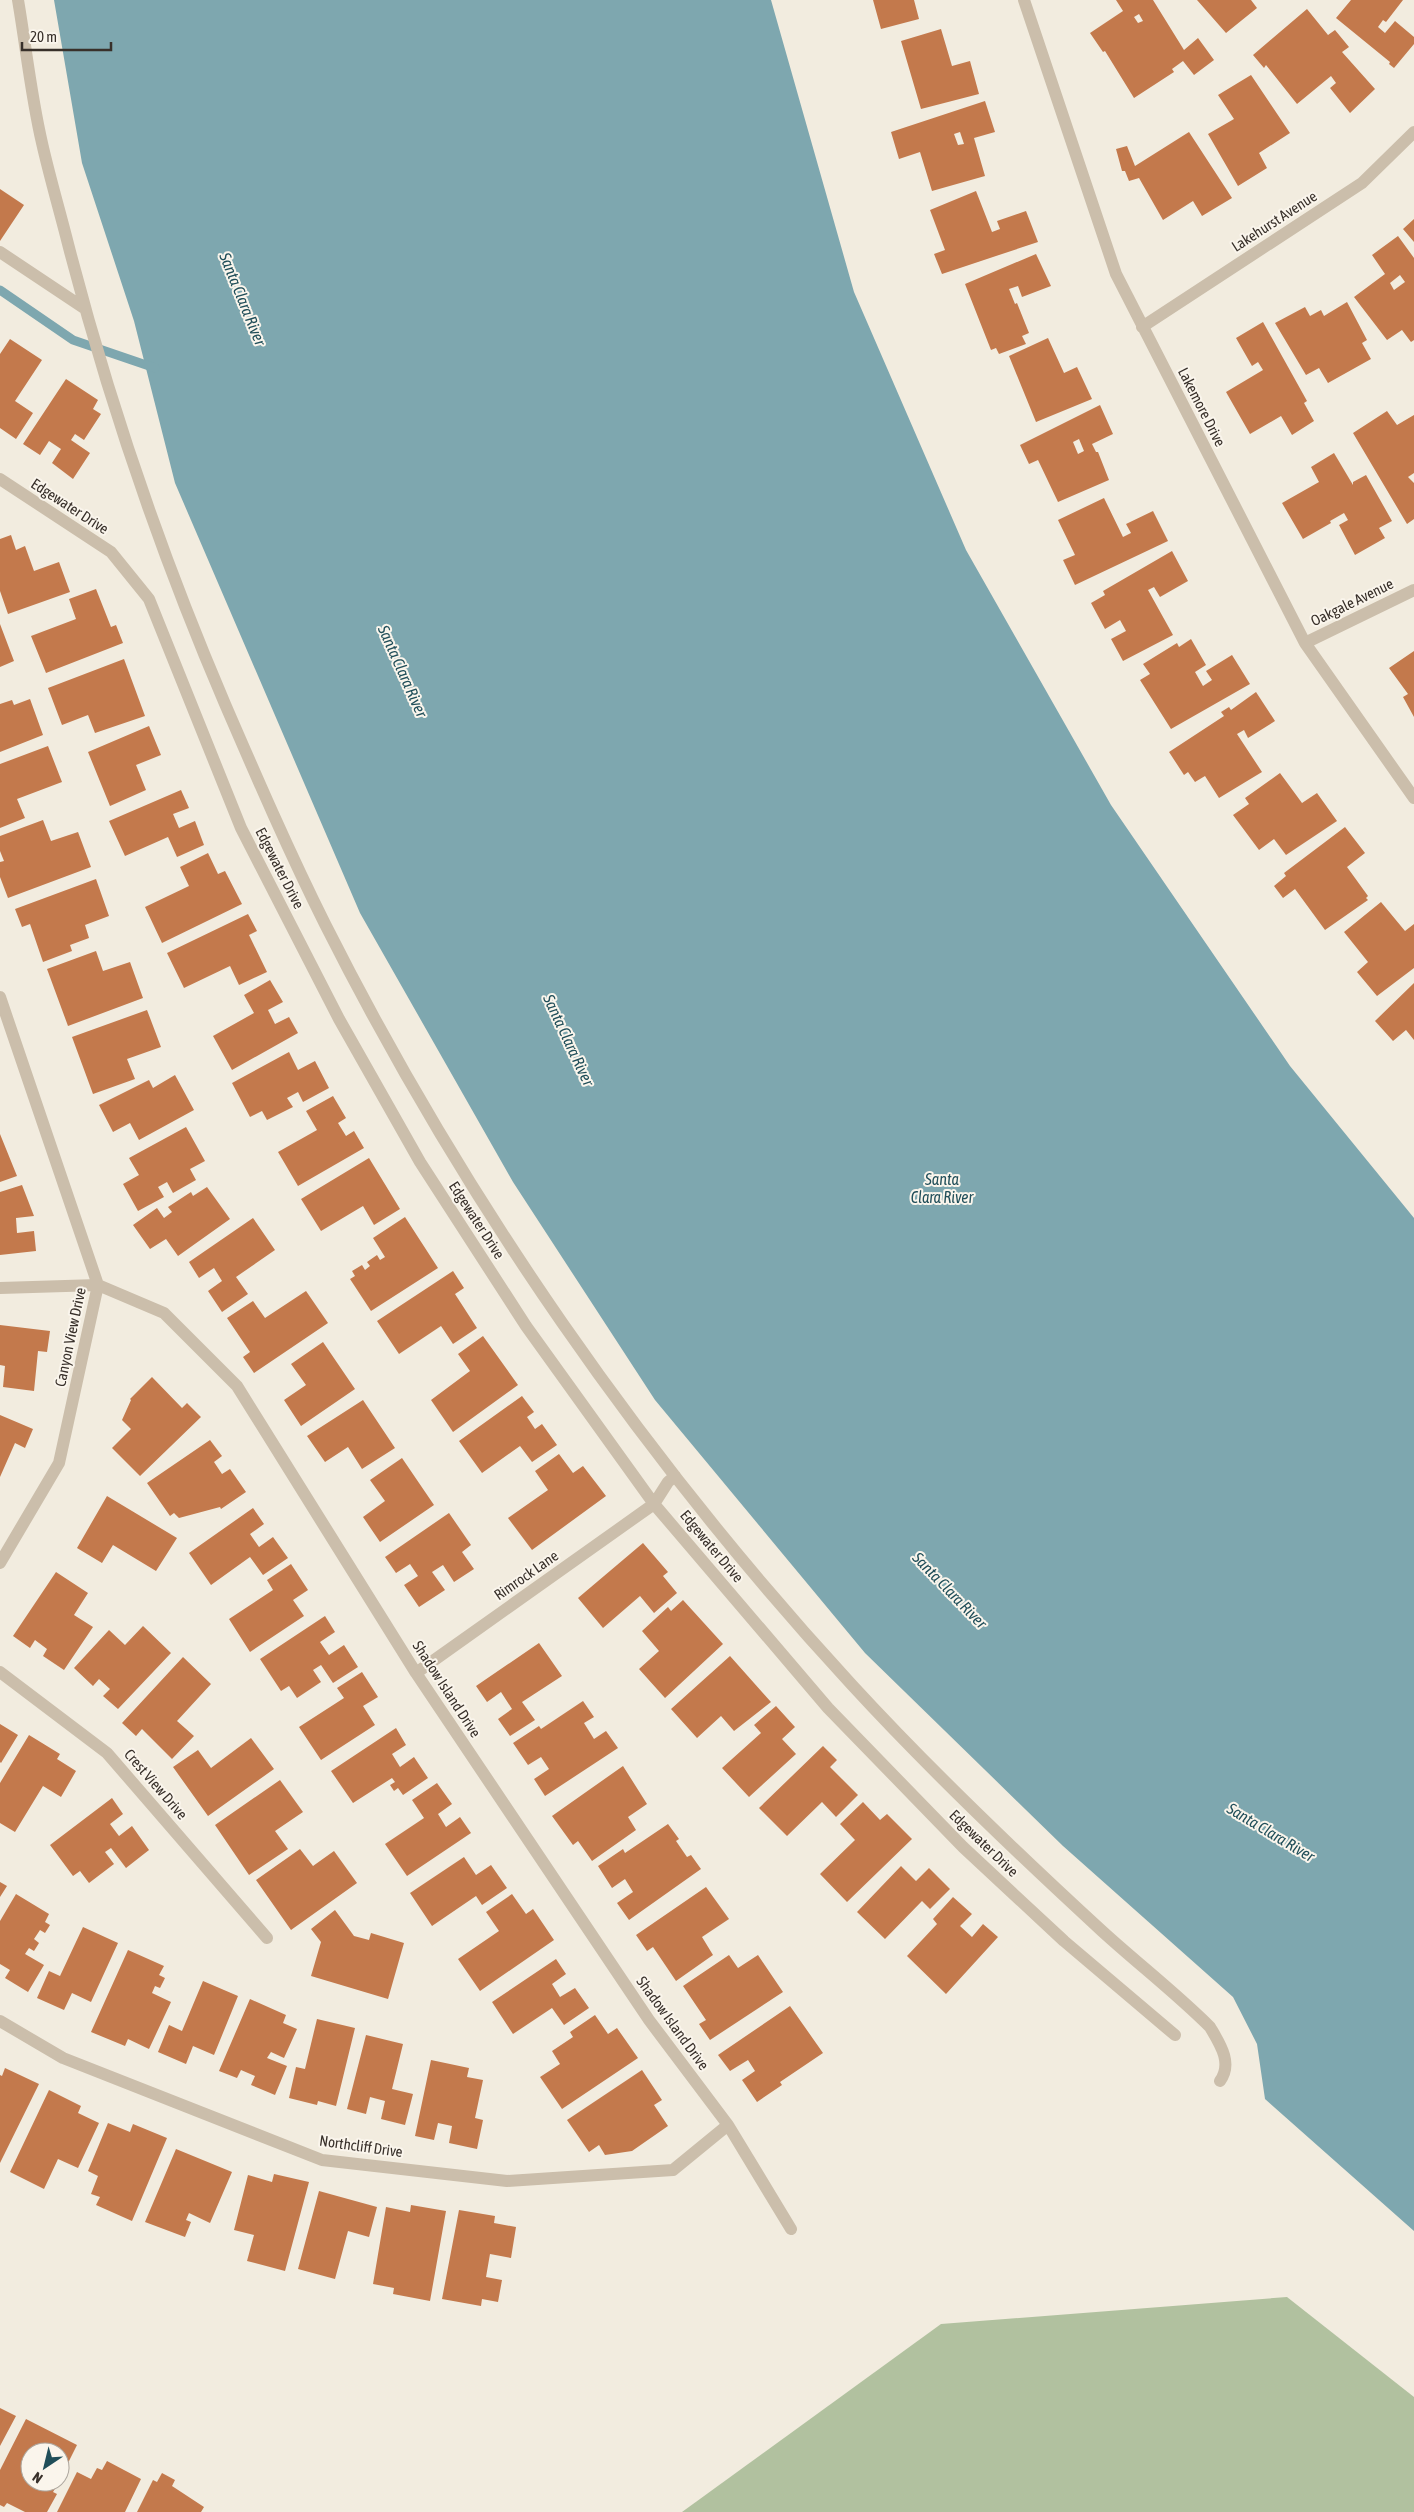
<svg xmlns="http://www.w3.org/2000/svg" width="1414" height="2512" viewBox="0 0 1414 2512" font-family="'Asap Condensed',sans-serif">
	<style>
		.green { fill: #b1c19f }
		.water { fill: #7ea7af }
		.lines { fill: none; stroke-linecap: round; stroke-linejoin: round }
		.stream { stroke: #7ea7af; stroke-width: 9 }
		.building { fill: #c3794c; fill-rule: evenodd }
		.minor { stroke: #cbbeab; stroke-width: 12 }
		.labels { text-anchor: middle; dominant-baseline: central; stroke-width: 4; stroke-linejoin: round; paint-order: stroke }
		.street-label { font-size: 15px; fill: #38302a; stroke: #faf5ec }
		.water-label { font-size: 16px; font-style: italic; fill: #204e59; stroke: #faf5ec }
	</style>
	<rect width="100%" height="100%" fill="#f2ecdf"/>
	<path class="green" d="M1287,2297L1414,2397V2512H682L941,2324Z"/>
	<path class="water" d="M54,0H771L854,292L966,550L1111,805L1290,1066L1414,1218V2231L1265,2099L1257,2044L1233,1997L1063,1846L865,1653L655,1400L513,1182L360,913L175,483L134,321L82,163Z"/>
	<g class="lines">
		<path class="stream" d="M0,290L73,340L155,368"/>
	</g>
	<path class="building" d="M873,0H914L919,19L881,29Z
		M1116,0H1153L1184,50L1198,38L1214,60L1194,75L1183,61L1172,69L1174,72L1134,98L1105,51L1103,52L1090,33L1123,11ZM1139,14L1143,21L1138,23L1134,17Z
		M1197,0H1251L1257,8L1226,33Z
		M1351,0H1403L1386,22L1383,20L1378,27L1385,33L1395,21L1414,37V44L1394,68L1389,64L1390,62L1336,18Z
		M1307,9L1328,35L1335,30L1349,47L1342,52L1375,89L1350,113L1330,88L1336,83L1331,76L1297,104L1266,65L1264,68L1253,55Z
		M941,29L952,66L970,61L979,94L921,109L901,41Z
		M1251,75L1290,133L1259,153L1267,168L1238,186L1208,134L1234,119L1218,95Z
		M985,101L995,132L974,138L985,176L932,191L920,152L899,159L891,132ZM960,132L964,144L958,145L954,134Z
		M1189,132L1232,198L1202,216L1193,201L1163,220L1139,178L1129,181L1125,171H1122L1116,149L1127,146L1135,166Z
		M0,189L24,205L0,241Z
		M976,191L992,232L1000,229L997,221L1026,211L1038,242L942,274L934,254L945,250L930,210Z
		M1414,219V242L1403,229Z
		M1398,236L1414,258V340L1411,342L1402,330L1387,340L1354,297L1385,274L1372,255ZM1400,275L1405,282L1394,290L1390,283Z
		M1036,254L1051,286L1022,297L1018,286L1009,289L1015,304L1017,303L1029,333L1022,336L1026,344L999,354L996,348L991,350L965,284Z
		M1347,302L1367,340L1362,343L1371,359L1328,383L1319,368L1306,375L1275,323L1305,307L1310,316L1321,310L1324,316Z
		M1263,322L1307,401L1304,403L1314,421L1292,435L1281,416L1250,434L1226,392L1263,370L1258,362L1252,366L1236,338Z
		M1048,338L1064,373L1077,367L1092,399L1036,422L1009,356Z
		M10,339L42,360L15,401L33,413L16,439L0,428V354Z
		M66,379L98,400L93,409L101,414L84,440L75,434L71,440L90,453L73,479L52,463L61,449L49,441L40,455L23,444Z
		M1100,405L1113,434L1092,444L1096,452H1098L1109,480L1058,502L1038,460L1029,464L1020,445ZM1079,439L1084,451L1078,454L1073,442Z
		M1387,411L1397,425L1414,415V473L1408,477L1414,483V519L1407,524L1353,433Z
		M1334,453L1353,485V482L1366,475L1392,521L1379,528L1385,538L1355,555L1339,525L1348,520L1344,513L1330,521L1331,523L1303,539L1282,503L1319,482L1311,467Z
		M1104,498L1123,537L1131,533L1126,524L1153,511L1168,541L1075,585L1063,560L1075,555L1058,520Z
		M11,535L16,550L25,546L34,571L59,562L70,592L8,614L0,591V539Z
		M1172,551L1188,581L1160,597L1154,587L1148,590L1173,635L1123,661L1111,639L1126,631L1120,620L1105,629L1091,603L1105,595L1103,591Z
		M96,589L111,627L116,625L123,643L46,673L31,636L76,619L69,599Z
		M0,624L14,661L0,667Z
		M1191,639L1206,665L1195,672L1203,686L1212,680L1206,671L1232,655L1250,684L1171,729L1140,680L1150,674L1143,664L1177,643L1179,647Z
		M1414,651V717L1403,697L1408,694L1389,668Z
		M124,659L145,716L95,733L88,715L62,725L48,688Z
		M1256,692L1275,721L1248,738L1244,730L1237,734L1262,772L1219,798L1205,776L1195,782L1188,772L1184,775L1169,752L1224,716L1221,712L1229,707L1231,710Z
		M30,699L43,735L0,752V704L12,700L14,705Z
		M149,726L161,755L136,765L146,790L110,806L88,752Z
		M48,746L62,782L17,799L25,818L0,828V764Z
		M1280,773L1302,803L1317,793L1337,821L1286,855L1274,839L1259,850L1233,815L1249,804L1245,798Z
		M181,790L189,808L173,814L179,828L195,821L204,845L177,857L168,837L125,856L109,821Z
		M43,820L51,841L78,832L91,867L8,898L0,877V862L4,861L0,851V836Z
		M1345,827L1365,853L1347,867L1368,896L1366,898L1368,900L1325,930L1295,889L1283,898L1274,886L1286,876L1284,873Z
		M208,853L218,874L225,871L242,904L162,943L145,907L189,886L180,867Z
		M96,879L109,916L85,925L89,938L70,945L72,951L43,962L30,924L22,927L15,909Z
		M1381,902L1405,931L1414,924V968L1377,996L1357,972L1368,962L1344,932Z
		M248,914L257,931L249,935L267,972L239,985L230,966L184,988L167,953Z
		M96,951L103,971L130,962L143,998L68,1026L47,969Z
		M270,980L283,1002L268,1010L275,1024L289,1017L298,1033L232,1070L213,1036L254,1013L244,995Z
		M1414,983V1040L1406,1030L1393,1041L1375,1021Z
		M147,1010L161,1047L127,1059L135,1079L93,1094L72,1037Z
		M289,1052L298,1070L315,1061L329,1088L303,1102L298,1092L287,1098L293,1107L267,1120L262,1111L250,1117L232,1083Z
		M175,1075L194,1110L139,1140L130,1123L113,1132L99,1105L149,1080L153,1088Z
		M333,1096L346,1118L338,1123L346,1136L354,1131L364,1148L298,1186L278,1152L317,1130L306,1111Z
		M186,1127L205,1161L190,1169L196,1180L173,1193L167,1182L158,1187L164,1197L138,1211L123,1184L139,1175L129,1158Z
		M0,1134L17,1176L0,1182Z
		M369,1158L400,1209L374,1225L363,1206L321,1231L301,1199Z
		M22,1185L34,1216L16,1218L17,1233L34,1231L36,1251L0,1255V1192Z
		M207,1187L230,1219L178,1256L166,1239L150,1249L133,1225L157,1208L164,1218L172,1212L168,1207L191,1192L193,1196Z
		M405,1217L438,1268L371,1311L350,1279L355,1276L352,1271L362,1265L365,1270L370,1266L367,1262L377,1255L380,1260L385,1257L373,1238Z
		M253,1218L275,1250L236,1277L248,1294L222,1312L208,1291L222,1281L214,1268L199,1278L189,1262Z
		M453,1271L464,1288L455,1294L477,1328L453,1344L441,1326L399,1354L377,1321Z
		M306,1291L328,1323L254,1373L243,1357L250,1352L227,1318L253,1301L265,1318Z
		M0,1325L50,1331L47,1352L38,1351L34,1391L3,1387L5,1366L0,1365Z
		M483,1336L518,1385L453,1432L431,1400L470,1371L458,1354Z
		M323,1342L355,1389L301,1426L284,1400L306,1385L291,1364Z
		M152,1377L182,1408L187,1403L201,1417L140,1476L112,1448L131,1429L122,1420L131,1400L130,1399Z
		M522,1396L534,1412L527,1417L535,1429L542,1424L557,1445L532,1462L520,1446L482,1473L459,1441Z
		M363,1400L395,1448L362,1469L348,1447L325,1462L307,1436Z
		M0,1415L33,1429L25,1448L15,1443L0,1477Z
		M210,1440L222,1456L214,1462L222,1474L230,1469L246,1492L221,1509L220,1507L179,1518L174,1513L170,1516L147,1483Z
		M559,1454L573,1473L583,1466L606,1496L532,1550L508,1518L548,1490L535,1471Z
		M402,1458L434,1505L380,1542L363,1517L385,1501L370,1480Z
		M107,1496L177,1538L156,1571L113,1545L102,1563L77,1548Z
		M253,1508L264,1524L250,1534L259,1547L273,1537L288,1558L263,1575L250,1557L211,1585L189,1553Z
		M449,1513L471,1545L462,1552L474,1569L454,1582L443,1565L432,1572L445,1590L419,1607L404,1585L418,1576L410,1564L396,1573L385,1557Z
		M643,1543L668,1572L663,1576L677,1593L654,1613L640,1596L603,1628L578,1598Z
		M291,1564L308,1590L293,1600L304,1616L250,1652L229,1619L273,1590L267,1580Z
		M56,1572L88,1593L74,1615L93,1627L64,1670L43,1656L47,1649L35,1640L30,1648L13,1636Z
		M683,1600L723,1644L665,1698L639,1669L659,1651L642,1631L668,1607L671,1611Z
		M325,1616L335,1632L320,1642L329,1655L344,1645L358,1667L333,1683L321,1665L313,1670L321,1682L297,1698L289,1686L281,1691L260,1659Z
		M143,1626L171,1653L118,1709L103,1696L110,1689L99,1679L93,1686L74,1668L109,1630L125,1645Z
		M539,1643L562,1676L522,1702L535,1720L510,1736L498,1719L512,1709L501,1692L487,1702L476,1686Z
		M730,1656L771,1702L734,1731L721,1716L697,1738L671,1709Z
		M183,1657L211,1684L177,1721L194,1736L172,1759L142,1729L136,1736L122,1723Z
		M362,1672L378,1697L363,1706L375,1725L321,1760L299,1727L344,1698L337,1688Z
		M583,1701L594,1717L584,1723L594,1739L606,1731L618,1748L545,1796L534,1779L549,1769L541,1757L528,1765L513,1743L539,1726L541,1729Z
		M776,1706L795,1727L782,1739L796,1754L749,1797L722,1768L761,1733L754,1725Z
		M0,1724L18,1735L1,1763L0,1762Z
		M396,1728L406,1745L392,1754L400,1767L414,1757L428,1778L403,1795L398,1788L394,1791L390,1785L395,1782L392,1778L353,1803L331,1771Z
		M29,1735L60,1754L57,1759L76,1771L61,1797L43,1786L15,1832L0,1823V1783Z
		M251,1738L274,1769L208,1816L173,1767L198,1750L211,1768Z
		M823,1746L837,1760L830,1767L858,1795L836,1817L822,1802L787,1836L759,1808Z
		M623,1766L647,1804L628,1817L636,1830L592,1861L578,1841L573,1845L552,1816Z
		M280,1780L303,1812L275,1831L288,1849L249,1875L215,1825Z
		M437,1783L452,1804L438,1814L446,1827L460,1817L471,1833L407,1876L385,1844L424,1818L412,1800Z
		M112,1798L123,1814L110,1824L119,1836L132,1826L149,1850L126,1868L111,1848L105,1852L114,1864L89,1883L80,1871L73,1876L50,1845Z
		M863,1802L880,1820L887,1814L912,1839L847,1902L820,1874L855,1840L840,1824Z
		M668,1824L679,1839L676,1841L687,1857L691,1855L701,1869L629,1920L617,1903L633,1892L625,1879L612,1888L598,1866L623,1849L625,1853Z
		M300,1849L313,1866L334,1851L357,1883L291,1930L256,1880Z
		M464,1857L476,1875L491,1865L507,1888L482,1905L476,1896L432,1926L410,1893Z
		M901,1866L916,1881L929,1868L950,1889L930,1909L922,1901L885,1939L857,1912Z
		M0,1882L7,1886L0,1897Z
		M706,1887L729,1919L702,1937L713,1955L676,1981L653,1947L647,1951L636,1935Z
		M16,1894L49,1914L45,1922L50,1925L45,1933L40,1930L34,1939L39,1943L34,1951L29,1948L25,1954L44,1965L28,1992L5,1978L10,1970L0,1964V1921Z
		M512,1894L526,1914L533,1909L554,1940L480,1991L458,1959L499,1931L486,1912Z
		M953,1897L972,1914L960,1926L972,1937L983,1924L998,1937L946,1994L907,1956L937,1924L933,1919Z
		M335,1910L354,1936L369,1940L371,1933L404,1943L388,1999L311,1976L321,1942L311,1929Z
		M83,1927L118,1943L91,2002L72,1993L64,2010L37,1998L49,1971L60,1976Z
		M128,1950L164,1966L159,1975L165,1978L160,1988L155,1986L152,1993L171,2002L149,2049L128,2039L125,2046L91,2032Z
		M729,1955L738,1968L758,1955L783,1992L710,2040L699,2024L706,2020L683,1986Z
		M556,1959L566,1974L552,1984L560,1997L575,1988L589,2008L564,2025L552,2008L513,2034L492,2002Z
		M203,1981L238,1996L214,2055L193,2046L186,2064L158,2052L169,2025L182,2031Z
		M250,1999L286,2015L283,2023L297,2029L284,2058L271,2052L267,2058L287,2066L275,2095L251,2085L255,2076L241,2070L237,2078L219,2071Z
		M790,2006L823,2053L780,2082L782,2085L757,2102L742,2080L755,2071L748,2060L730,2071L718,2055Z
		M595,2015L608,2034L617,2028L638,2058L562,2109L540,2077L560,2064L552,2051L573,2037L570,2032Z
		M317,2019L355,2028L336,2106L318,2101L317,2105L289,2098L296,2067L305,2069Z
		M366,2035L403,2044L392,2089L413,2094L405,2125L381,2119L385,2101L370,2097L366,2114L347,2109Z
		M431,2060L469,2068L467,2077L483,2080L475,2118L483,2120L477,2149L449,2143L452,2126L438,2123L434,2140L415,2136Z
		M5,2068L39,2084L0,2163V2075L2,2076Z
		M642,2070L662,2100L654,2105L668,2126L632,2151L605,2155L599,2145L589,2152L567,2120Z
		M49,2090L81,2106L78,2113L99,2123L78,2168L58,2159L44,2189L10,2172Z
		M108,2123L130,2132L133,2124L167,2138L132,2221L96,2205L100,2197L91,2194L98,2176L88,2171Z
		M176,2149L232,2172L210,2223L189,2213L186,2220L191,2222L185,2237L145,2222Z
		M274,2174L309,2182L285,2271L247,2261L254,2235L234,2230L248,2175L272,2182Z
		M319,2191L377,2207L369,2237L348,2231L335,2279L298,2269Z
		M411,2205L446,2211L430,2301L393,2294L394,2288L373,2284L386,2207L410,2212Z
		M459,2210L495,2216L494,2223L516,2227L511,2258L490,2254L486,2277L502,2280L498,2302L482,2299L481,2306L442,2299Z
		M0,2408L16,2416L0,2446Z
		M26,2419L77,2445L60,2479V2452H30V2482H59L53,2492L57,2494L47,2512H25L7,2503L4,2507L0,2505V2470Z
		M107,2461L141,2479L125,2512H57L77,2472L91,2479L97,2468L102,2470Z
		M162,2473L175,2480L172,2486L204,2507L201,2512H137L153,2480L157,2482Z"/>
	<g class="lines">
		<path class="minor" d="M18,0C26,47 31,96 42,143C49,174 58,205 66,236C107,397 160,552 225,704C257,778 289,852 325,924C464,1200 643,1458 852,1685C931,1771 1016,1852 1102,1931C1137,1963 1176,1993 1210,2027C1220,2044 1233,2063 1220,2081
			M1024,0L1116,274L1305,643L1414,798
			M0,252L84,308
			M1142,327L1362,183L1414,132
			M0,479L111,552L149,599L241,828L339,1019L420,1162L526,1326L654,1504L828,1708L963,1847L1064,1941L1175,2035
			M1305,643L1414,590
			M0,997L98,1285L59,1463L0,1563
			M0,1288L98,1285L164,1313L237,1386L416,1673L649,2020L728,2125L791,2229
			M0,1672L107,1753L267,1938
			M416,1673L654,1504L668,1482L675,1476
			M0,2021L63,2058L322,2160L507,2181L673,2170L728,2125"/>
	</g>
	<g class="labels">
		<g class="street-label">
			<text transform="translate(1274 221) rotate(-33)">Lakehurst Avenue</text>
			<text transform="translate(1202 407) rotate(63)">Lakemore Drive</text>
			<text transform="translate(70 506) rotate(33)">Edgewater Drive</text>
			<text transform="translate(1352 602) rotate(-26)">Oakgale Avenue</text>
			<text transform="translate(280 868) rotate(63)">Edgewater Drive</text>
			<text transform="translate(477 1220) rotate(57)">Edgewater Drive</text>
			<text transform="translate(70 1337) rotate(-78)">Canyon View Drive</text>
			<text transform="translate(712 1546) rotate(50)">Edgewater Drive</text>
			<text transform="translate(526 1575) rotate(-35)">Rimrock Lane</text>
			<text transform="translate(447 1689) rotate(57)">Shadow Island Drive</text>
			<text transform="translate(156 1784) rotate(49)">Crest View Drive</text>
			<text transform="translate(984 1843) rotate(44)">Edgewater Drive</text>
			<text transform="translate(673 2023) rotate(54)">Shadow Island Drive</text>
			<text transform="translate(361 2146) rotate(8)">Northcliff Drive</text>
		</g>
		<g class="water-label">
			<text transform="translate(243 299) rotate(68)">Santa Clara River</text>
			<text transform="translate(403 671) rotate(66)">Santa Clara River</text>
			<text transform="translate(569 1040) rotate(65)">Santa Clara River</text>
			<text x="942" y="1179">Santa<tspan x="942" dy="18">Clara River</tspan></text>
			<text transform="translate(950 1590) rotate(46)">Santa Clara River</text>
			<text transform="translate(1271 1832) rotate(31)">Santa Clara River</text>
		</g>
	</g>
	<g transform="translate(45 2467) rotate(215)"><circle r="24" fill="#faf5ec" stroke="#aca69e"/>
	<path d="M0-4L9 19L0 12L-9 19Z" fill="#204e59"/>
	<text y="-8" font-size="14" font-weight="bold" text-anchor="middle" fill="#38302a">N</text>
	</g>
	<path d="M22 42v8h89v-8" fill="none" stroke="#38302a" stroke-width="2.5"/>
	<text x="30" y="42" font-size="15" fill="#38302a" stroke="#faf5ec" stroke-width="4" paint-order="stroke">20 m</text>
</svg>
